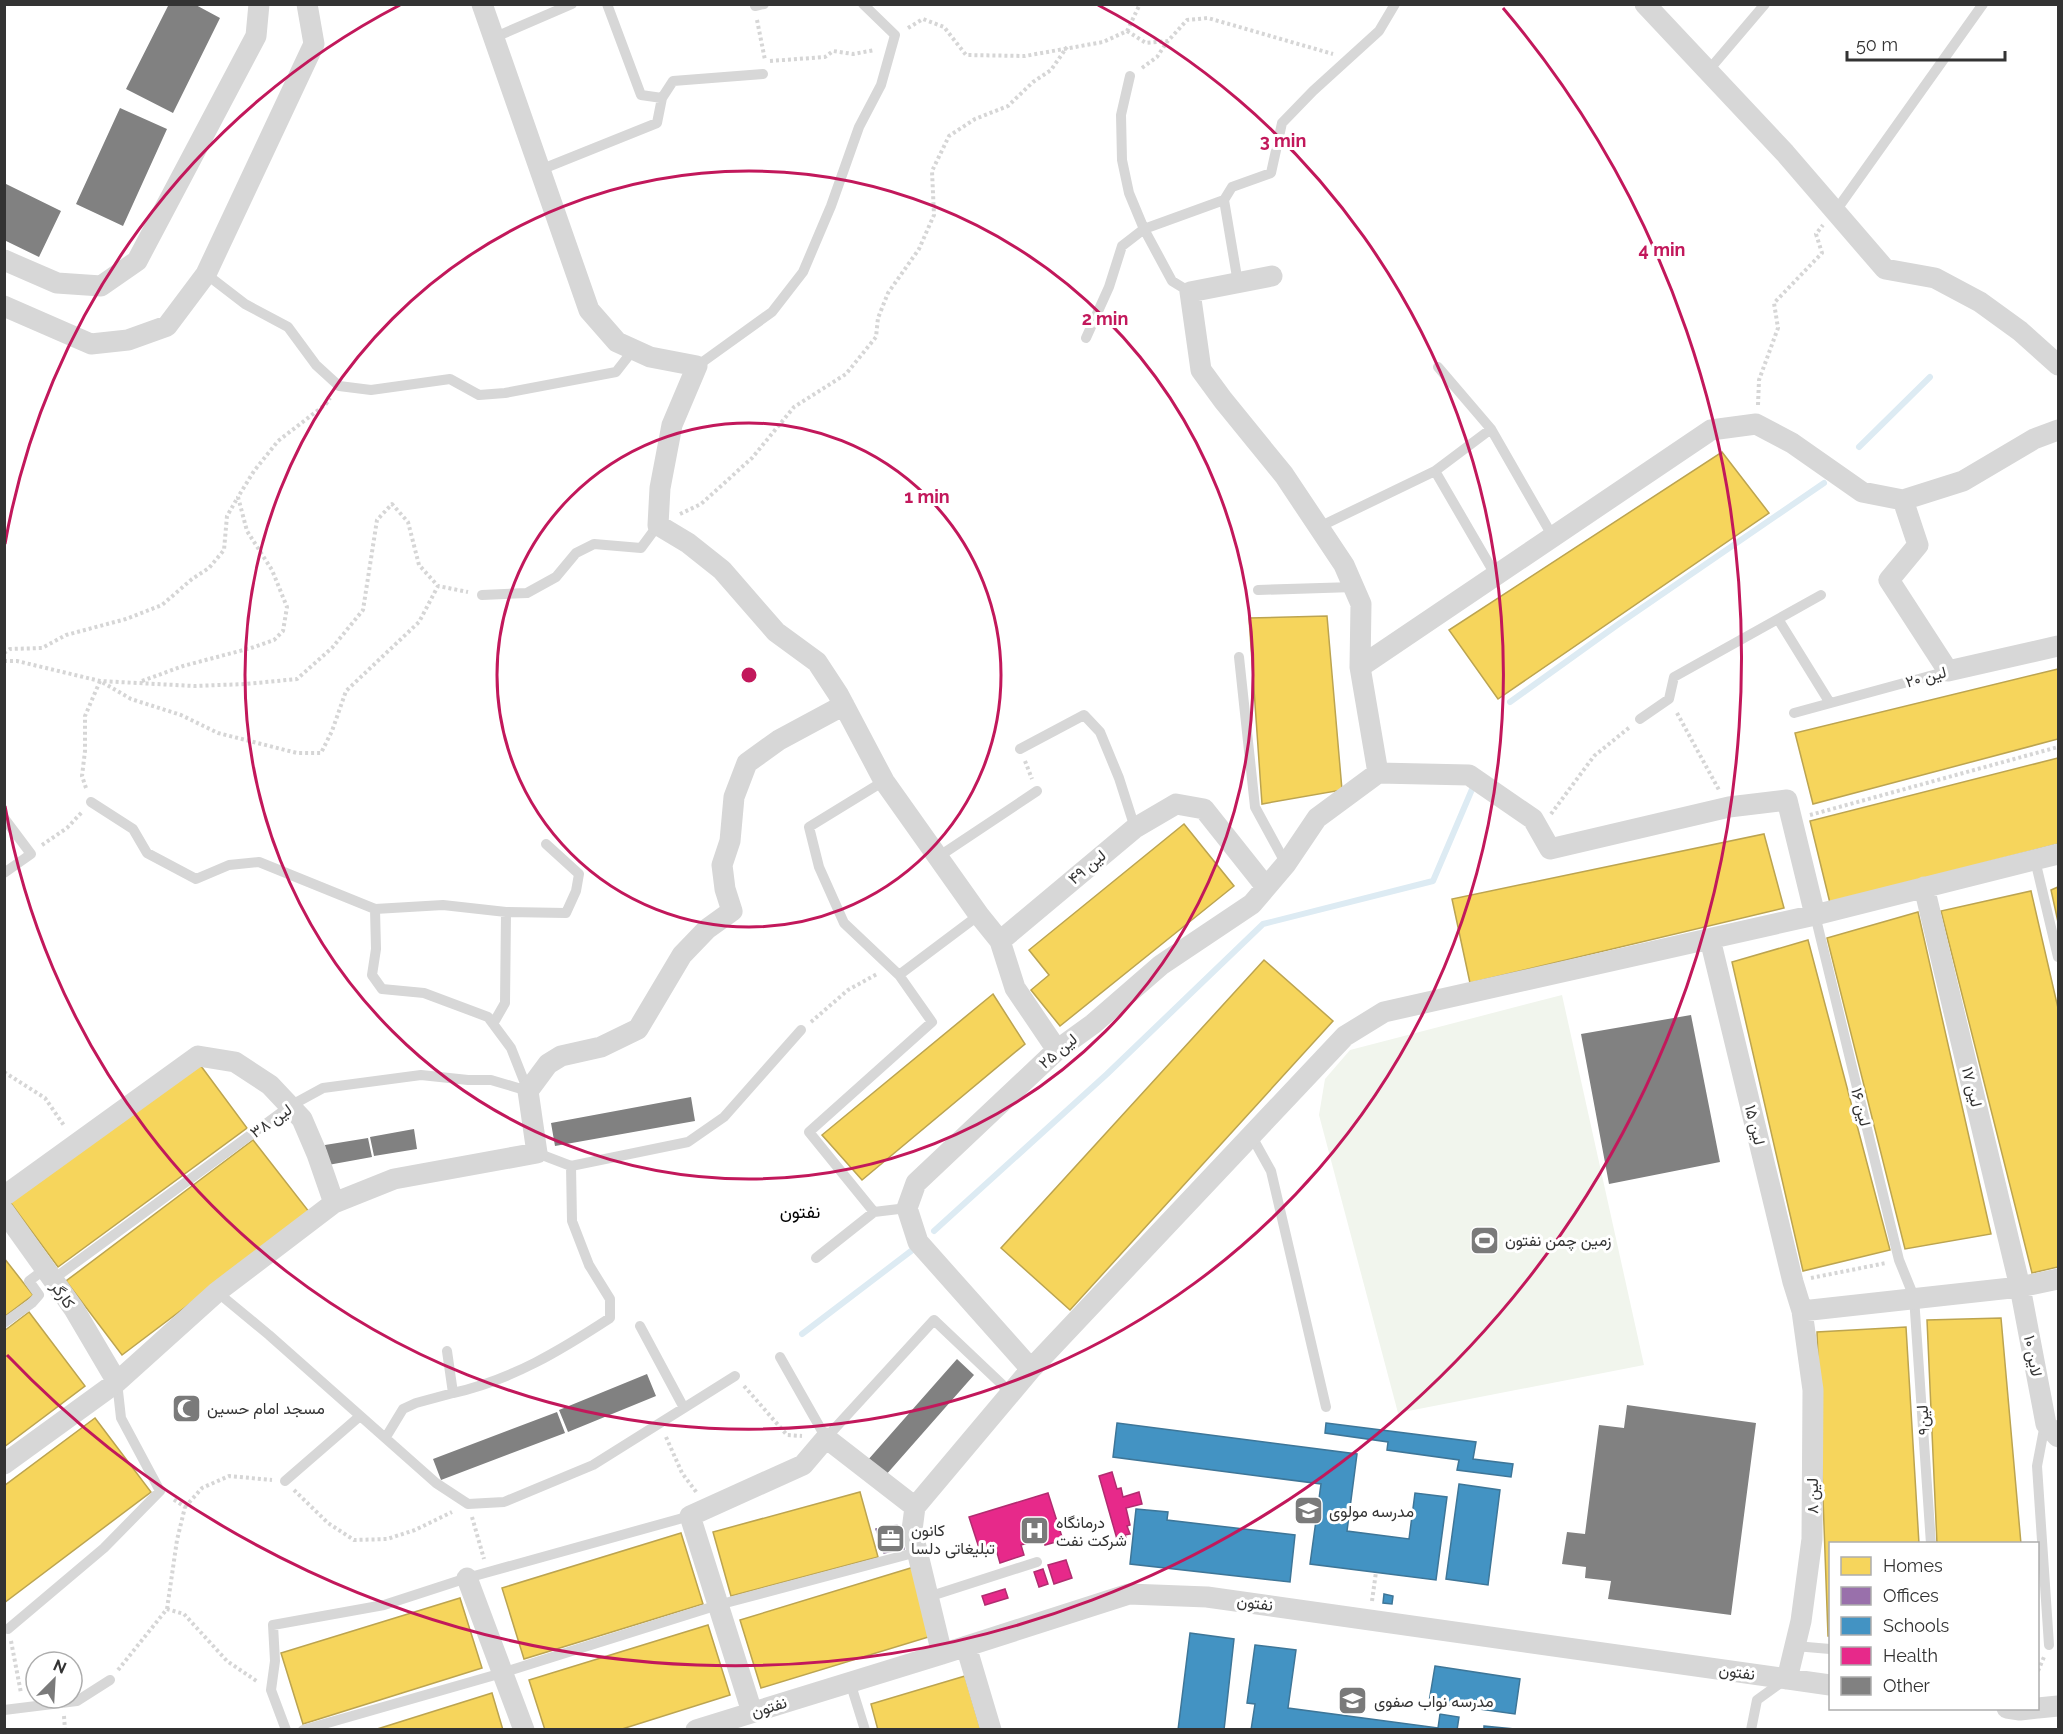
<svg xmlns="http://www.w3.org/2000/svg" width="2063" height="1734" viewBox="0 0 2063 1734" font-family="Raleway,Vazirmatn,sans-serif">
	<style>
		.green { fill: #f1f5ed }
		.homes { fill: #f6d55c; stroke: #bca450; stroke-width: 1.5 }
		.offices { fill: #9970ab; stroke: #7a5e87; stroke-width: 1.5 }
		.schools { fill: #4393c3; stroke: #3e7698; stroke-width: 1.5 }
		.health { fill: #e7298a; stroke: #b12c70; stroke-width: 1.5 }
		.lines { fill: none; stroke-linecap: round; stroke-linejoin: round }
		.stream { stroke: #ddebf3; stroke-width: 6 }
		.building { fill: #818181 }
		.path { stroke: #d6d6d6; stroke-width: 4; stroke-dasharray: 3 3; stroke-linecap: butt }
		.lane { stroke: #d7d7d7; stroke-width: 10 }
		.street { stroke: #d7d7d7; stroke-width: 21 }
		.ring { fill: none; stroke: #c2185b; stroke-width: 3 }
		.labels { text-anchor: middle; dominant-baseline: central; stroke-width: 6; stroke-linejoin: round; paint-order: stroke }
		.street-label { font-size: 16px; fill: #333; stroke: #fff }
		.poi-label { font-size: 16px; fill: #333; stroke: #fff; text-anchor: start }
		.neighbourhood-label { font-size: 18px; fill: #000; stroke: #fff }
		.centre { fill: #c2185b; stroke: #fff; stroke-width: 3 }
		.ring-label { font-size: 18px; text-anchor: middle; font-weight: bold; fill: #c2185b; stroke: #fff; stroke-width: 6; stroke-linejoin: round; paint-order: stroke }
	</style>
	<rect width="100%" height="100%" fill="#fff"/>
	<path class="green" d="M1562,995L1644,1365L1398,1413L1319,1115L1325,1079L1350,1050Z"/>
	<path class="homes" d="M1722,452L1769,513L1498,699L1449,630Z
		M1327,616L1342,790L1262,804L1249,618Z
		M2058,669V739L1813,804L1795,733Z
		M2058,758V844L1830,903L1810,821Z
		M1184,824L1234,886L1060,1026L1031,990L1049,975L1029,950Z
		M1764,834L1784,908L1470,983L1452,899Z
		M2058,887V922L2051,890Z
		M2031,891L2058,1008V1267L2032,1273L1941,911Z
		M1918,912L1991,1234L1905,1249L1827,938Z
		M1808,940L1890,1250L1803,1271L1732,962Z
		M1264,960L1333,1021L1070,1310L1001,1248Z
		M993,994L1025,1044L862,1180L822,1135Z
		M198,1062L247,1128L58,1267L10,1202Z
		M253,1140L310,1213L122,1355L66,1281Z
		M4,1258L33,1295L4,1317Z
		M29,1312L85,1386L4,1447V1331Z
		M2001,1318L2021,1544H1937L1927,1320Z
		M1906,1327L1919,1544H1830V1636H1828L1817,1332Z
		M95,1418L151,1492L4,1603V1486Z
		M860,1492L878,1557L731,1596L713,1532Z
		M681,1533L703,1604L524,1659L502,1588Z
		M914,1567L935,1635L761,1688L740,1620Z
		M460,1598L482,1668L303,1724L281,1653Z
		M708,1625L730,1695L619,1730H545L529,1680Z
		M965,1676L981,1730H878L871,1704Z
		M492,1693L503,1730H374Z"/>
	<path class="offices" d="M897,1525L904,1549L884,1553L876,1529Z"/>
	<path class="schools" d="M1117,1423L1357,1454L1347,1531L1409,1539L1415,1493L1447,1497L1436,1580L1310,1564L1321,1484L1113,1457Z
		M1326,1423L1476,1442L1473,1459L1513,1464L1511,1477L1457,1470L1459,1460L1387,1450L1388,1442L1325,1433Z
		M1459,1484L1500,1490L1488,1585L1446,1579Z
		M1136,1509L1168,1512L1167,1520L1295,1535L1290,1582L1130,1564Z
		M1384,1594L1393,1596L1392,1604L1383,1603Z
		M1190,1633L1234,1639L1224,1730H1178Z
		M1255,1645L1296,1650L1288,1708L1438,1728L1440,1714L1459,1717L1457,1730H1251L1255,1704L1247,1703Z
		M1435,1666L1520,1679L1515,1714L1429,1702Z
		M1484,1726L1514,1729V1730H1484Z"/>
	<path class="health" d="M1112,1472L1117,1489L1121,1488L1123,1497L1139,1492L1142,1504L1126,1508L1130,1525L1127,1526L1130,1534L1125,1535L1128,1544L1119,1546L1099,1476Z
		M1048,1493L1063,1540L1045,1545L1043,1538L1021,1545L1024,1555L1000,1563L996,1549L981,1554L969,1517Z
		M1066,1560L1072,1578L1054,1584L1048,1565Z
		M1043,1569L1048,1584L1039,1587L1034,1572Z
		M1005,1589L1008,1598L985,1605L982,1596Z"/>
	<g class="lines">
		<path class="stream" d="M1859,447L1930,377
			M1510,702L1620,623L1824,483
			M934,1231L1107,1074L1263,924L1433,881L1473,787
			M802,1334L915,1248"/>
	</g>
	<path class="building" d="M169,4H194L220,18L173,113L126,89Z
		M120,108L167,129L123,226L76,204Z
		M4,183L61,211L39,257L4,240Z
		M1691,1015L1720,1162L1609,1184L1581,1034Z
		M691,1097L695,1121L555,1146L551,1123Z
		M414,1129L417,1149L374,1156L370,1137Z
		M368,1138L372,1157L328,1165L325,1145Z
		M957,1359L974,1375L885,1476L867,1461Z
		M647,1374L656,1396L568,1432L559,1410Z
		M1627,1405L1756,1423L1731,1615L1608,1599L1611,1581L1585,1578L1586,1567L1562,1564L1567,1532L1585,1534L1599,1425L1624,1428Z
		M557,1412L565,1433L441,1480L433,1459Z"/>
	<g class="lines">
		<path class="path" d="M757,20L765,60
			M908,28L923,19L944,27L966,55L1025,56L1103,42L1127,31L1140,4
			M1127,31L1146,43L1168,41L1187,20L1208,18L1333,54
			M770,61L825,57L833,51L853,54L875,50
			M1142,68L1157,57L1167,42
			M1758,405L1759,380L1778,328L1774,303L1822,253L1816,234L1823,225
			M680,514L701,504L752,458L794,407L846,374L876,337L878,318L888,293L919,249L934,215L932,171L949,136L975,119L1008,106L1033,82L1051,70L1067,47
			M4,653L10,649L42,648L66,635L126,619L162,605L192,579L209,568L224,550L227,516L238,497
			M4,661H17L100,681L194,686L246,684L297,679L332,648L363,610L377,520L392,504L408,522L419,565L438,586L468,592
			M142,681L183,666L251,648L274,640L283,631L287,607L272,570L247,531L238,497L254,471L278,441L326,404L330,398
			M1677,713L1719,790
			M1025,761L1032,779
			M86,788L82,776L85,751V716L100,681L131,699L181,715L218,733L297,753H321L332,731L346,691L419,622L438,586
			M1551,814L1594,756L1630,727
			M1810,815L2058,747
			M42,845L67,828L82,812
			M811,1022L848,990L877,974
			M4,1072L45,1098L65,1127
			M1811,1278L1886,1263
			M744,1386L787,1435L802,1436
			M666,1437L682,1473L697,1493
			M294,1490L328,1523L354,1540L387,1539L415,1530L452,1512
			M185,1507L202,1488L229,1476L272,1480
			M472,1517L484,1559
			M1372,1601L1376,1572
			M167,1609L177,1540L185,1507L173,1499
			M11,1641L21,1693
			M118,1670L167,1609L184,1614L227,1661L258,1682
			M2038,1671L2044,1657
			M64,1716L65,1730"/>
		<path class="lane" d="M607,4L641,95L662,98
			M755,6L764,4
			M493,38L572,4
			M1708,71L1765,4
			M1130,76L1121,115L1122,160L1129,193L1144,229L1172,281L1190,292
			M540,170L657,123L662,98L673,81L763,74
			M1224,200L1232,187L1271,173L1282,123L1313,91L1379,31L1395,4
			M1835,212L1983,4
			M206,274L245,304L288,327L316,365L339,386L371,390L450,379L479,395L505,393L616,372L634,349
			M1086,338L1109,287L1122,246L1144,229L1224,200L1238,283
			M697,366L772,312L803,272L831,206L859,127L881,85L895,35L863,4
			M1438,367L1491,429L1553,537
			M1435,471L1496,576
			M1319,527L1435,471L1491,429
			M1258,590L1354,587
			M482,595L527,593L556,577L576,553L594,544L641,548L658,525
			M1778,619L1830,703
			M1239,657L1255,807L1286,864
			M1794,713L1948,671
			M1640,719L1669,699L1674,677L1821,595
			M1020,749L1084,715L1100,732L1119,778L1135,828
			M884,781L809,827L819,867L844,923L899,975
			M91,802L133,829L147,853L196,879L229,865L259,862L375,909L376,949L372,975L382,989L424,993L488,1017L511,1048L528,1091
			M4,818L31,854L4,873
			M938,857L1037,791
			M2035,860L2058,957
			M375,909L443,905L506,912L566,913L576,891L579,874L546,844
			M1815,915L1899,1260L1914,1297L1931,1544
			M493,1024L505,1003L506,912
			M1251,1135L1271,1171L1326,1407
			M537,1153L571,1166L688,1142L724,1117L801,1030
			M907,1208L874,1212L809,1132L932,1022L899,975L979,915
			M816,1258L874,1212
			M52,1280L290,1106L323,1088L421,1075L468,1080H491L528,1091
			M217,1292L269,1335L436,1483L468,1504L504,1502L593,1465L735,1376
			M4,1323L32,1303L39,1295L29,1281L45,1269
			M640,1326L684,1408
			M780,1357L826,1438L934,1320L1011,1393
			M453,1393C512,1380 561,1350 610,1318V1299L589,1265L572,1221L571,1166
			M2045,1424L2037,1466L2049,1645
			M386,1437L403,1409L416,1403L453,1393L447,1351
			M285,1481L360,1416
			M928,1597L1037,1562
			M8,1629L104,1548L160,1491L121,1418L117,1382
			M1795,1646L1830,1649
			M850,1682L865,1730
			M4,1710L77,1701L110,1680
			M286,1730L271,1690L275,1661L273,1625L384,1605L467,1578L690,1516
			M303,1730L502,1673L718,1605L917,1552
			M1751,1730L1757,1700L1786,1679"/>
		<path class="street" d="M482,4L589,310L617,342L650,357L697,366L672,425L660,488L658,525L688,543L722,570L776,632L817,662L838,694L884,781L979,915L1000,941
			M1645,4L1785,153L1885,269L1935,278L1980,302L2020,331L2058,365
			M4,260L57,283L101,286L137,261L256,36L259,4
			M1272,276L1190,292L1201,370L1223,400L1284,475L1344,565L1361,604L1360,667L1378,773L1469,775L1533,819L1550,849L1729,807L1787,800L1815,915
			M4,306L91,344L128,340L167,326L206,274L314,44L307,4
			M1903,500L1963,481L2034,439L2058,430
			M1360,667L1711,430L1756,424L1792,443L1862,492L1903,500L1918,545L1889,580L1948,671L2058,646
			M1924,887L2020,1287L2046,1424L2058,1437
			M1710,939L1793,1282L1802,1311L1813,1390L1812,1539L1801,1621L1787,1679
			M1057,1050L1015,988L1000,941L1135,828L1176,804L1204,809L1266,887
			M4,1196L198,1056L235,1062L270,1085L302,1119L317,1154L334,1203
			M4,1211L74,1309L117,1382
			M1802,1311L2020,1287L2058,1279
			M1031,1369L918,1242L907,1208L916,1183L1057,1050L1093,1024L1161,965L1252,904L1286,864L1317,818L1378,773
			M4,1464L117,1382L217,1292L334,1203L394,1179L537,1153L528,1091L548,1064L561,1056L601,1047L638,1029L682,955L707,929L732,911L725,889L722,865L730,841L734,797L747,763L779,740L844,705
			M467,1578L524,1730
			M966,1646L991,1730
			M942,1654L912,1530L915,1507L1031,1369L1345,1036L1384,1012L1815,915L2058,854
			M2007,1708L2020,1710L2037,1708
			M2038,1708L2058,1706
			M752,1712L690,1516L803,1465L826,1438L915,1507
			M696,1730L942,1654L1129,1594L1207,1597L1830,1685"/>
	</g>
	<g class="ring">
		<circle cx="749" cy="675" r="252"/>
		<circle cx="749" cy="675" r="504"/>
		<path d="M5 544A755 755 0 0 1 400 5M1098 5A755 755 0 1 1 5 806"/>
		<path d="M1503 8A1007 1007 0 0 1 7 1355"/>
	</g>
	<defs>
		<symbol id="stadium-square" viewBox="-11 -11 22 22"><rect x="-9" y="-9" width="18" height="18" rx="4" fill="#7a7a7a" stroke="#fff"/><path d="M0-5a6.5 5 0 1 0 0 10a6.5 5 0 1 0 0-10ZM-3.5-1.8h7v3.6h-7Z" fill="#fff"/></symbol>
		<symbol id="mosque-square" viewBox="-11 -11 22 22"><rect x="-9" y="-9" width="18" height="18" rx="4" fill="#7a7a7a" stroke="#fff"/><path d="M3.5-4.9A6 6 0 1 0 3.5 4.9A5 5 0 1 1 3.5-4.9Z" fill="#fff"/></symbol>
		<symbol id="school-square" viewBox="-11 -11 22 22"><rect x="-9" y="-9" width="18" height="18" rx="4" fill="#7a7a7a" stroke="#fff"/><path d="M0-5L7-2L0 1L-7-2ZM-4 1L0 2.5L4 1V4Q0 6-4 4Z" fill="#fff"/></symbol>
		<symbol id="hospital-square" viewBox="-11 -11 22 22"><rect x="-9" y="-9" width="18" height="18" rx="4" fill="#7a7a7a" stroke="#fff"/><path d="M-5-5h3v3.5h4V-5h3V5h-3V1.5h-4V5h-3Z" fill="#fff"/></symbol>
		<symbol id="office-square" viewBox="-11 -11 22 22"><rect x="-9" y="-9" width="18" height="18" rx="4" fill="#7a7a7a" stroke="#fff"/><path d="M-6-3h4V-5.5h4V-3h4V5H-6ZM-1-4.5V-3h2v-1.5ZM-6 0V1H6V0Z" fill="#fff"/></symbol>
	</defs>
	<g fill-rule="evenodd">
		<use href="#stadium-square" x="1468" y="1224" width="33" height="33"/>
		<use href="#mosque-square" x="170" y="1392" width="33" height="33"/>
		<use href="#school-square" x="1292" y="1494" width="33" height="33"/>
		<use href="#hospital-square" x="1018" y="1514" width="33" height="33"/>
		<use href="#office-square" x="874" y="1522" width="33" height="33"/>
		<use href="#school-square" x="1336" y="1684" width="33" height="33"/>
	</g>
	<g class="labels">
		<g class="street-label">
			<text transform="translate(1926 677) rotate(-15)">لین ۲۰</text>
			<text transform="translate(1087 867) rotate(-40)">لین ۴۹</text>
			<text transform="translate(1058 1051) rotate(-40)">لین ۲۵</text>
			<text transform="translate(1972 1087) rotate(76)">لین ۱۷</text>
			<text transform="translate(1861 1107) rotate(76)">لین ۱۶</text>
			<text transform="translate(271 1121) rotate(-35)">لین ۳۸</text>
			<text transform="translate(1755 1125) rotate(76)">لین ۱۵</text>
			<text transform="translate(63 1295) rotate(55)">کارگر</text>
			<text transform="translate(2033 1356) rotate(79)">لاین ۱۰</text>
			<text transform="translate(1923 1420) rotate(-94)">لین۹</text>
			<text transform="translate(1812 1496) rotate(-90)">لین ۸</text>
			<text transform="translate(1255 1603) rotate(8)">نفتون</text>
			<text transform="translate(1737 1672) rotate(8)">نفتون</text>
			<text transform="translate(769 1707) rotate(-17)">نفتون</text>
		</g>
		<g class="poi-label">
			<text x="1505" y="1240">زمین چمن نفتون</text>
			<text x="207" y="1408">مسجد امام حسین</text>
			<text x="1329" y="1511">مدرسه مولوی</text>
			<text x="1056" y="1522">درمانگاه<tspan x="1056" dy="18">شرکت نفت</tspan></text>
			<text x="911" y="1530">کانون<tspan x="911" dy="18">تبلیغاتی دلسا</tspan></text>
			<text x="1374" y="1701">مدرسه نواب صفوی</text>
		</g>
		<g class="neighbourhood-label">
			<text x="800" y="1211">نفتون</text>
		</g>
	</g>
	<circle cx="749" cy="675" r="9" class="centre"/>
	<g class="ring-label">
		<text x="1283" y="147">3 min</text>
		<text x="1662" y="256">4 min</text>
		<text x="1105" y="325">2 min</text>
		<text x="927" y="503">1 min</text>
	</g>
	<rect width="2063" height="1734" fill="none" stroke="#333333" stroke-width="12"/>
	<rect x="1829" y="1542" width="210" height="168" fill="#ffffff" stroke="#adadad" stroke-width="1.5"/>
	<rect x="1841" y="1557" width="30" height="18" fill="#f6d55c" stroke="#adadad" stroke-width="1.5"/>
	<text x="1883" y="1572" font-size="18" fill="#333333">Homes</text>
	<rect x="1841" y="1587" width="30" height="18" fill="#9970ab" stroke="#adadad" stroke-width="1.5"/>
	<text x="1883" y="1602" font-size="18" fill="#333333">Offices</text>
	<rect x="1841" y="1617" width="30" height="18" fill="#4393c3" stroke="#adadad" stroke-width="1.5"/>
	<text x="1883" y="1632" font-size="18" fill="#333333">Schools</text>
	<rect x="1841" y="1647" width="30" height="18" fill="#e7298a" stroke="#adadad" stroke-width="1.5"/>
	<text x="1883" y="1662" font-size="18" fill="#333333">Health</text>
	<rect x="1841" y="1677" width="30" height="18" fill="#818181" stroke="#adadad" stroke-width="1.5"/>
	<text x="1883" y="1692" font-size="18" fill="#333333">Other</text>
	<g transform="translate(54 1680) rotate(24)"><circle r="28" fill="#ffffff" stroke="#adadad" stroke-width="1.5"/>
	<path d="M0-4.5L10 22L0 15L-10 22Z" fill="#7a7a7a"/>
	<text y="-9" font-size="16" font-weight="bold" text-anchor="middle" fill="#333333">N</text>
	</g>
	<path d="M1847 51v9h158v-9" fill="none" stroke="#333333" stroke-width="3"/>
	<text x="1856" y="51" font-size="18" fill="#333333" stroke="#ffffff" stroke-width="4.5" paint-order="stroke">50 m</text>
</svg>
